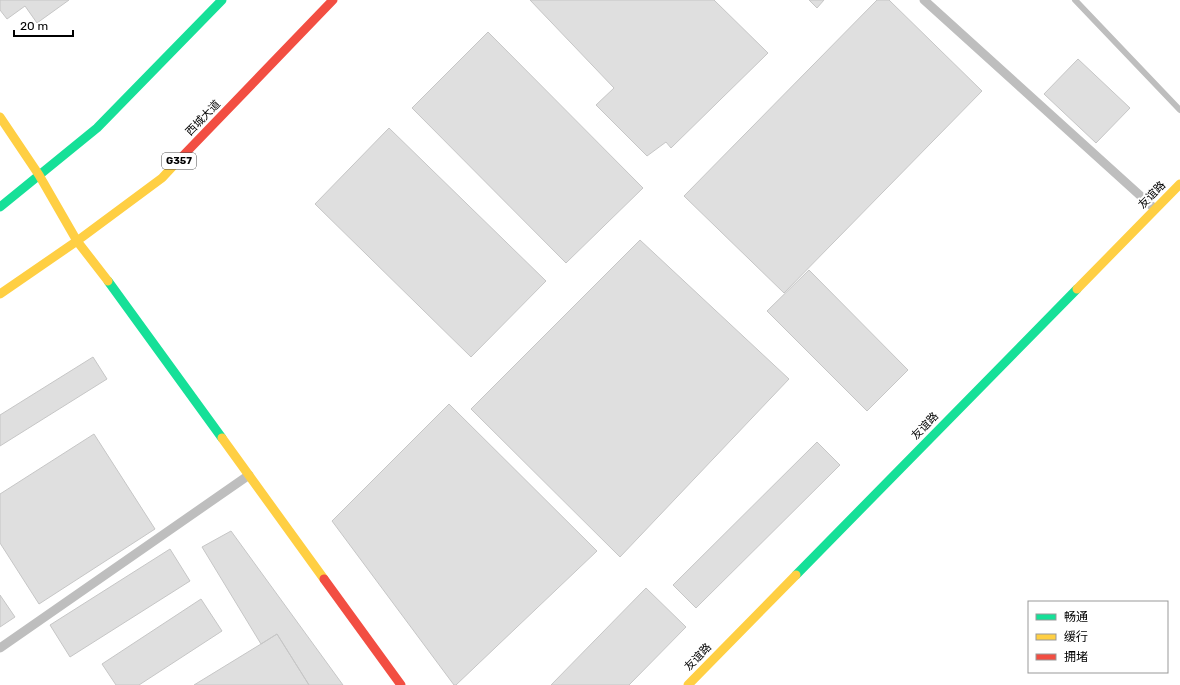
<svg xmlns="http://www.w3.org/2000/svg" width="1180" height="685" viewBox="0 0 1180 685" font-family="Rubik,'Noto Sans SC',sans-serif">
	<style>
		.lines { fill: none; stroke-linecap: round; stroke-linejoin: round }
		.stream { stroke: #bebebe; stroke-width: 6 }
		.building { fill: #dfdfdf; stroke: #c6c6c6 }
		.lane { stroke: #bebebe; stroke-width: 9 }
		.fast { stroke: #16e098; stroke-width: 9 }
		.slow { stroke: #ffcf43; stroke-width: 9 }
		.jam { stroke: #f24e42; stroke-width: 9 }
		.labels { text-anchor: middle; dominant-baseline: central; stroke-width: 4; stroke-linejoin: round; paint-order: stroke }
		.shield { fill: #fff; stroke: #4c4c4c; stroke-width: 1 }
		.shield-label { font-size: 10px; font-weight: bold; fill: #000 }
		.street-label { font-size: 11px; fill: #000; stroke: #fff }
	</style>
	<rect width="100%" height="100%" fill="#fff"/>
	<g class="lines">
		<path class="stream" d="M1075,0L1180,110"/>
	</g>
	<path class="building" d="M0,0H69L37,23L25,6L7,19L0,10Z
		M530,0H714L768,53L671,148L666,142L647,156L596,105L614,88Z
		M809,0H824L817,8Z
		M877,0H889L982,91L784,293L684,196Z
		M488,32L643,188L566,263L412,108Z
		M1078,59L1130,108L1096,143L1044,94Z
		M389,128L546,281L471,357L315,204Z
		M640,240L789,379L620,557L471,409Z
		M809,270L908,370L867,411L767,311Z
		M93,357L107,379L0,446V415Z
		M449,404L597,551L456,685H454L332,521Z
		M94,434L155,529L39,604L0,543V494Z
		M817,442L840,465L696,608L673,585Z
		M231,531L343,685H309L277,634L261,644L202,547Z
		M170,549L190,581L70,657L50,625Z
		M646,588L686,627L629,685H551Z
		M0,595L15,617L0,627Z
		M201,599L222,631L139,685H116L102,664Z
		M277,634L309,685H194L261,644Z"/>
	<g class="lines">
		<path class="lane" d="M924,0L1155,209
			M0,648L249,475"/>
		<path class="fast" d="M0,207L97,128L222,0
			M108,281L222,438
			M796,575L1077,289"/>
		<path class="slow" d="M0,117L39,175L77,241L108,281
			M1077,289L1180,184
			M0,294L77,241L162,178L175,164
			M222,438L324,579
			M688,685L796,575"/>
		<path class="jam" d="M175,164L333,0
			M324,579L401,685"/>
	</g>
	<g class="labels">
		<rect class="shield" x="162" y="153" width="34" height="16" rx="3"/>
		<g class="shield-label">
			<text x="179" y="161">G357</text>
		</g>
		<g class="street-label">
			<text transform="translate(203 118) rotate(-46)">西城大道</text>
			<text transform="translate(1152 195) rotate(-45)">友谊路</text>
			<text transform="translate(925 426) rotate(-46)">友谊路</text>
			<text transform="translate(698 657) rotate(-46)">友谊路</text>
		</g>
	</g>
	<rect x="1028" y="601" width="140" height="72" fill="#ffffff" stroke="#999999"/>
	<rect x="1036" y="614" width="20" height="6" fill="#16e098" stroke="#999999"/>
	<text x="1064" y="621" font-size="12" fill="#000000">畅通</text>
	<rect x="1036" y="634" width="20" height="6" fill="#ffcf43" stroke="#999999"/>
	<text x="1064" y="641" font-size="12" fill="#000000">缓行</text>
	<rect x="1036" y="654" width="20" height="6" fill="#f24e42" stroke="#999999"/>
	<text x="1064" y="661" font-size="12" fill="#000000">拥堵</text>
	<path d="M14 30v6h59v-6" fill="none" stroke="#000000" stroke-width="2"/>
	<text x="20" y="30" font-size="12" fill="#000000" stroke="#ffffff" stroke-width="3" paint-order="stroke">20 m</text>
</svg>
